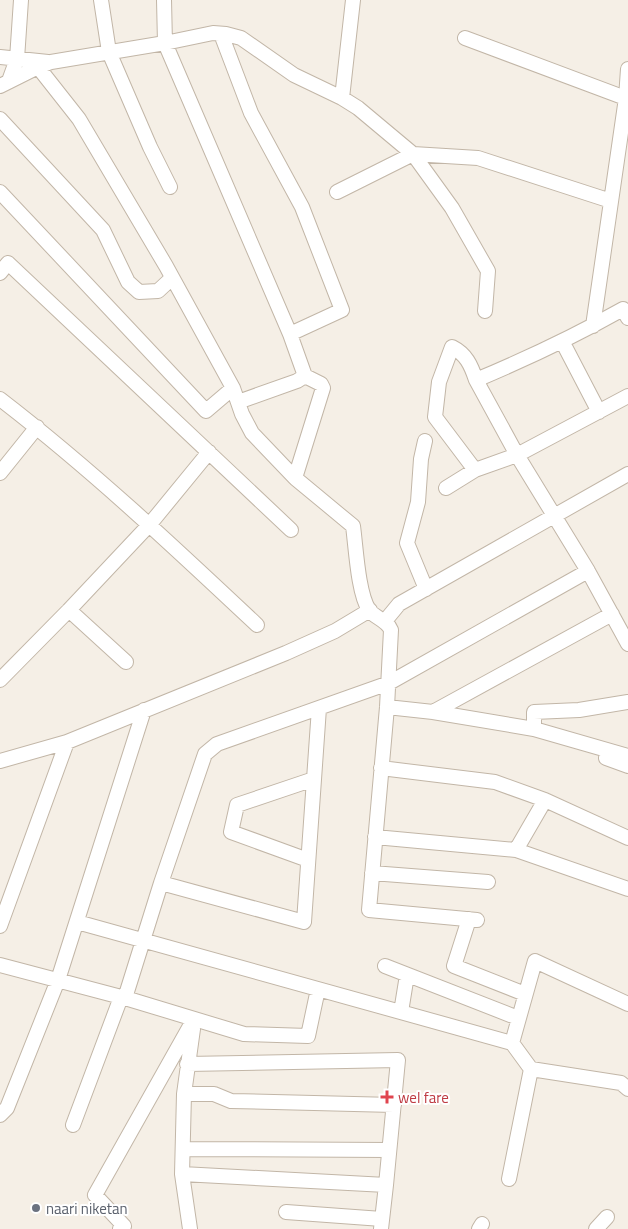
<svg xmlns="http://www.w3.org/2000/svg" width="628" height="1229" viewBox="0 0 628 1229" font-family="'Titillium Web',sans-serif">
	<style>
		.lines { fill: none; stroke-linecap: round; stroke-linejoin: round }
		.minor-casing { stroke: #c2b6a7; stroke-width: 16 }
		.minor { stroke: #fff; stroke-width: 14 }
		.health-dot { fill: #e0444e; stroke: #fff; stroke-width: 2 }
		.worship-dot { fill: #6b7280; stroke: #fff; stroke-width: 2 }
		.labels { text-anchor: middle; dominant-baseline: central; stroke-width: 4; stroke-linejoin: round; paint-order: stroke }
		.health-label { font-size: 15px; fill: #be3a42; stroke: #fff; text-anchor: start }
		.worship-label { font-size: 15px; fill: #5b616d; stroke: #fff; text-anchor: start }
	</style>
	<rect width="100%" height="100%" fill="#f5efe6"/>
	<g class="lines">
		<defs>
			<path id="minor" d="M101,0L109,52L150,147L170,187
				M221,34L251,113L302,207L342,310L290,334
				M465,38L628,99
				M0,57L48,62
				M38,67L79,119L166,266L233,388L242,414L252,433L295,478L353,526C356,548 358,593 369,610C375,618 387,620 391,630L387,707L369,910L477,920
				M9,81L17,59L21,0
				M0,86L38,67L51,62L165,43L164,0
				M342,98L353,0
				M0,119L103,230L128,282L139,292L158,291L172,278
				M0,192L206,411L233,388
				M337,192L413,154L478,158L611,201
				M0,273L8,263L291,530
				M628,318L623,309C575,336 526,359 476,380L517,455L588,571L628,644
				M593,326L626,98L628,69
				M562,341L599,412
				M0,399C91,469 174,547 257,625
				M238,402L297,381L305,376
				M425,441L421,459L418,502L407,543L426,589
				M475,470L435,417L439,382L452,347C466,354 471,365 476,380
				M0,473L37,427
				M295,478L323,388L321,384L305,376L290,334L165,43L213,33L226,34L241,38L294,75L342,98L358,108L413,154L452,208L488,271L485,311
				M446,488L475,470L517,455L628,396
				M69,610L126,662
				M385,621L399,604L628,474
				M0,680L69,610L150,524L209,452
				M387,707L433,712L534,729V712L579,710L628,702
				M433,712L612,614
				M534,729L628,756
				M606,758L628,766
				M0,761L67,742L286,653L335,631L370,610
				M381,768L495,782L545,800L628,838
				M375,837L516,850L545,800
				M516,850L628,889
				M308,860L231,832L237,805L314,779
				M372,873L488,882
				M161,883L304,922L319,708
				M469,919L454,966L525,994
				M77,922L512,1043L535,961L628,1004
				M0,926L67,742
				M0,965L125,998L161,883L205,754L217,744L389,683L588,571
				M385,966L518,1018
				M125,998L244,1034L308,1036L318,989
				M401,1012L407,975
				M187,1064L398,1060L386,1185
				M531,1069L621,1083L628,1089
				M184,1094H214L231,1101L394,1105
				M0,1115L7,1108L58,980L144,710
				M73,1125L121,997
				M183,1149L389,1150
				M182,1174L386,1185L381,1229
				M509,1179L531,1069L512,1043
				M286,1212L382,1219
				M120,1229L124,1226L95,1195L194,1019
				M190,1229L182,1174L184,1094L193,1029
				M479,1229L482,1224
				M596,1229L607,1217"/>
		</defs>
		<use href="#minor" class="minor-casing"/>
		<use href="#minor" class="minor"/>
	</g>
	<path class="health-dot" d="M384.5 1089.5h5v5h5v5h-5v5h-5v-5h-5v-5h5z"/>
	<circle class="worship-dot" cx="36" cy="1208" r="5"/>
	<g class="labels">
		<g class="health-label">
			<text x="398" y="1097">wel fare</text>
		</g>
		<g class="worship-label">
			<text x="46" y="1208">naari niketan</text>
		</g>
	</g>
</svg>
